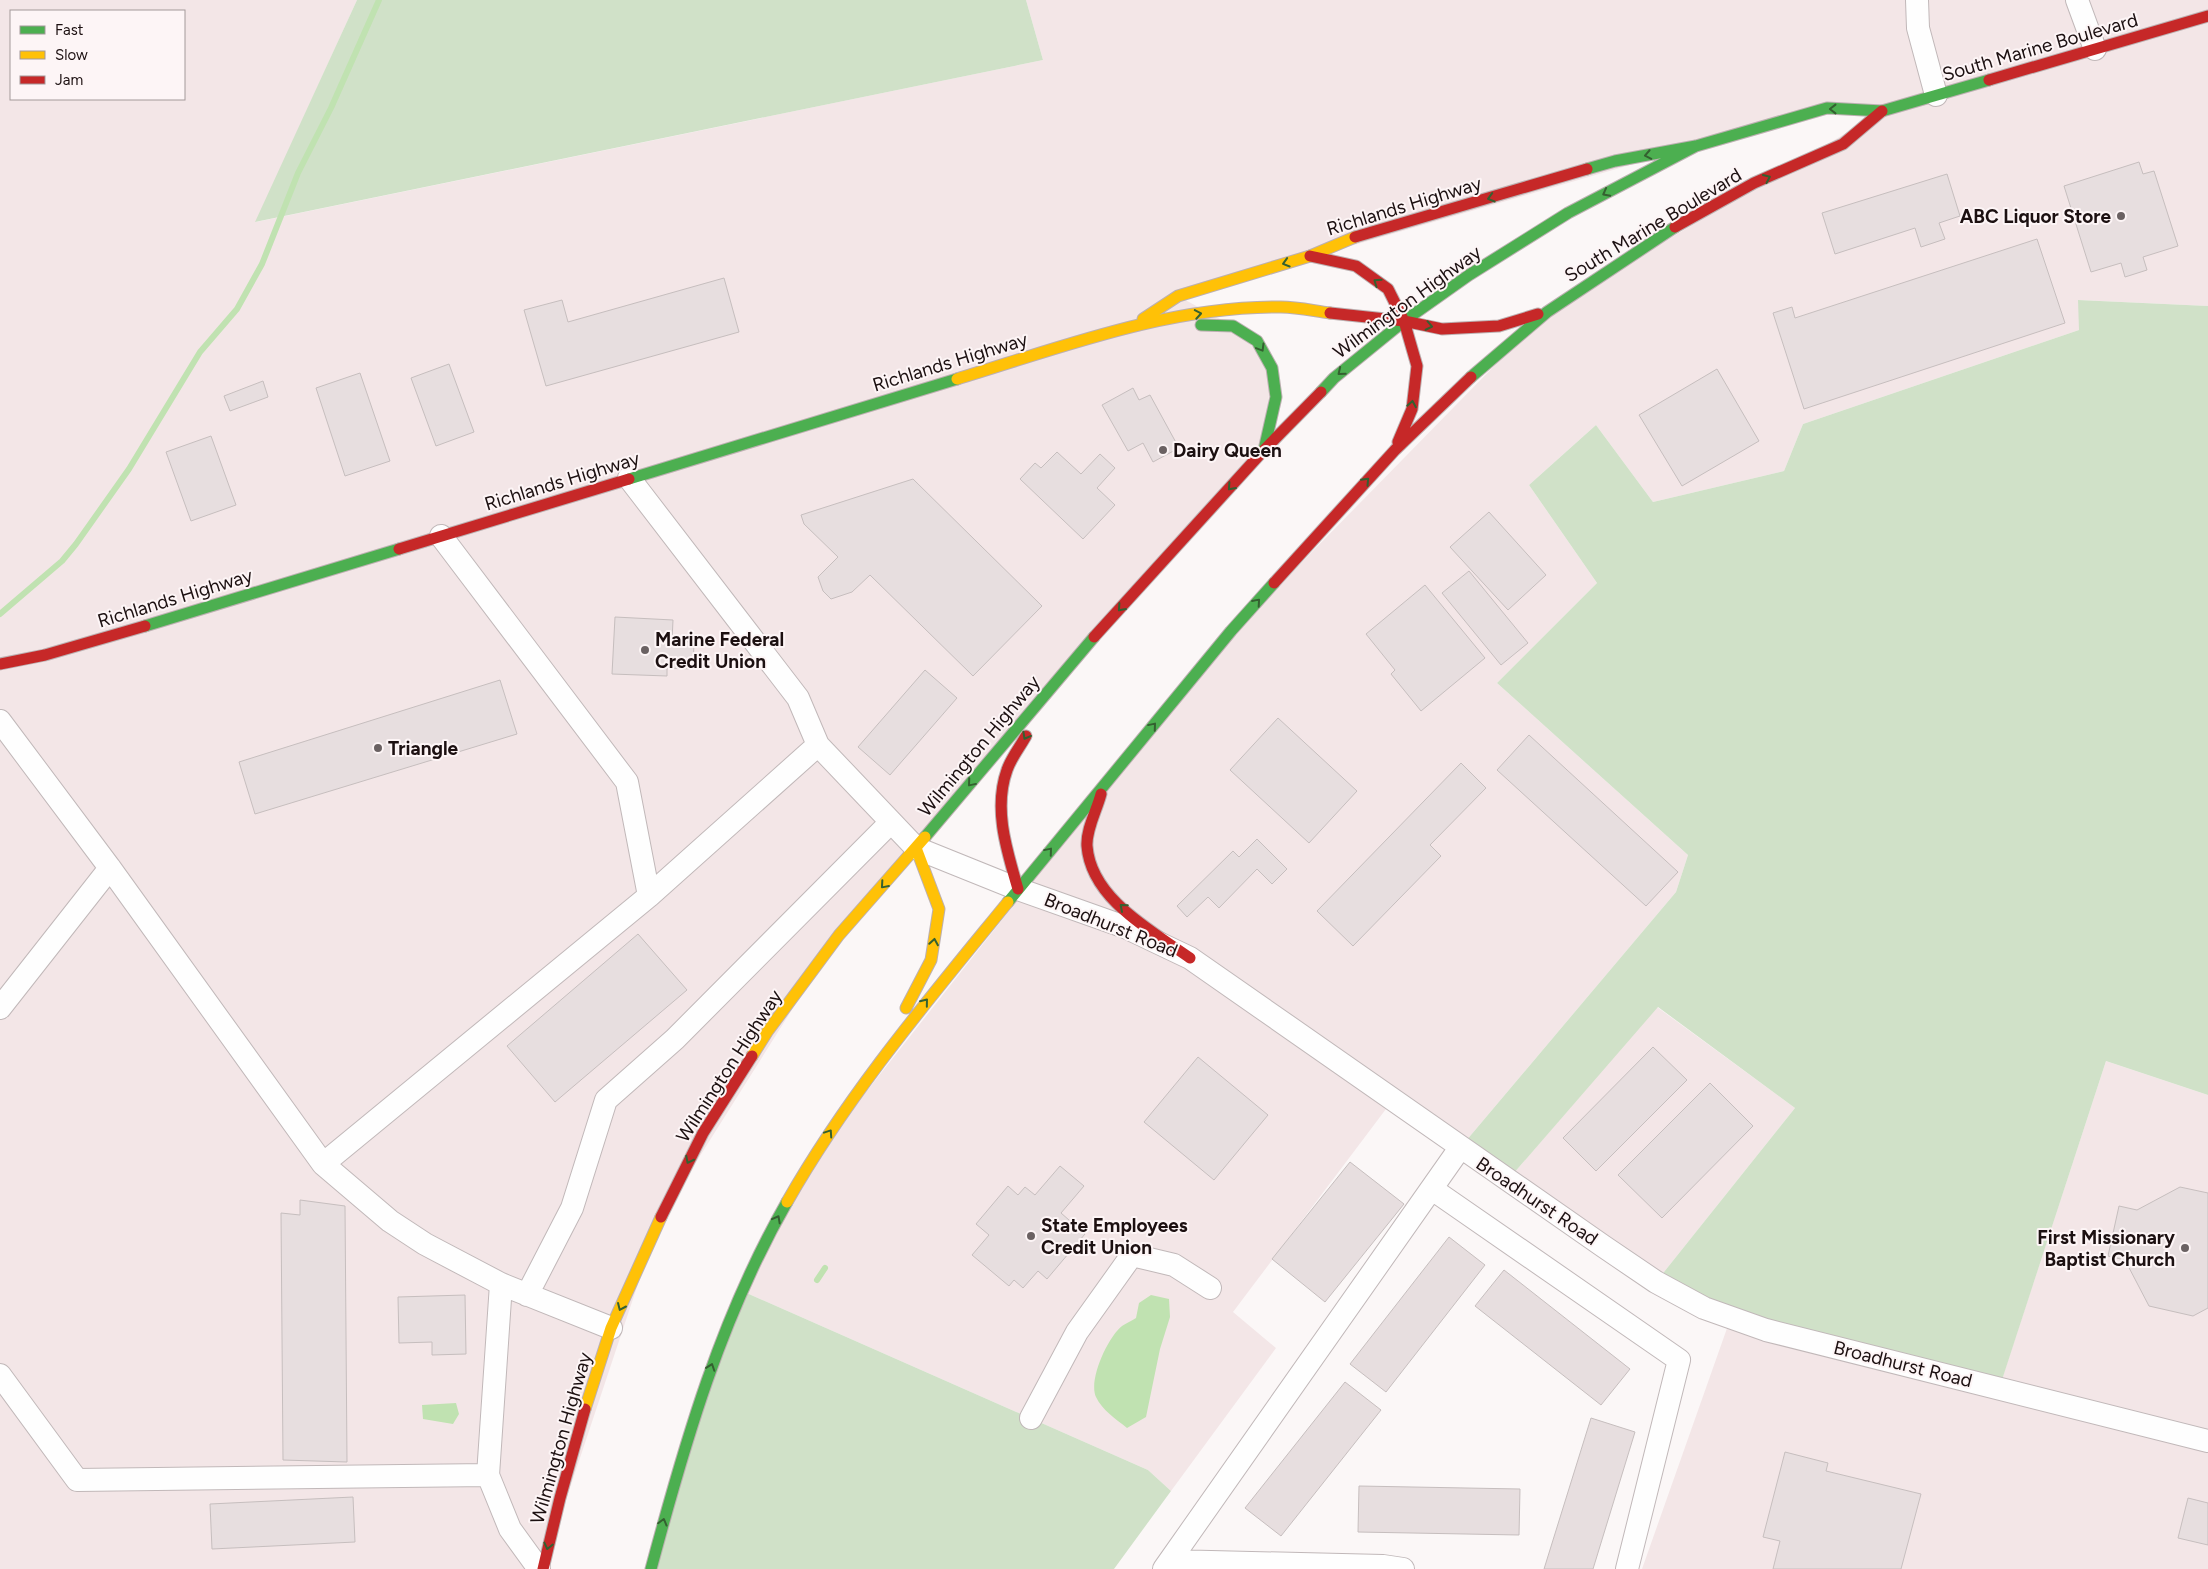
<svg xmlns="http://www.w3.org/2000/svg" width="2208" height="1569" viewBox="0 0 2208 1569" font-family="Figtree,sans-serif">
	<style>
		.built { fill: #f3e6e7; fill-rule: evenodd }
		.green { fill: #d0e1c8 }
		.water { fill: #c0e2b1 }
		.lines { fill: none; stroke-linecap: round; stroke-linejoin: round }
		.stream { stroke: #c0e2b1; stroke-width: 6 }
		.building { fill: #e7dedf; stroke: #c6bebe }
		.street-casing { stroke: #c1b8b9; stroke-width: 24 }
		.fast-casing { stroke: #bcb0b1; stroke-width: 13 }
		.slow-casing { stroke: #bcb0b1; stroke-width: 13 }
		.jam-casing { stroke: #bcb0b1; stroke-width: 13 }
		.street { stroke: #fefefe; stroke-width: 22 }
		.fast { stroke: #4caf50; stroke-width: 11 }
		.slow { stroke: #ffc107; stroke-width: 11 }
		.jam { stroke: #c62828; stroke-width: 11 }
		.oneway { stroke: #346030 }
		.poi-dot { fill: #6a6162; stroke: #fdf5f6; stroke-width: 2 }
		.labels { text-anchor: middle; dominant-baseline: central; stroke-width: 4; stroke-linejoin: round; paint-order: stroke }
		.street-label { font-size: 19px; fill: #1c1011; stroke: #fdf5f6 }
		.poi-label { font-size: 19px; font-weight: bold; fill: #1c1011; stroke: #fdf5f6; text-anchor: start }
	</style>
	<rect width="100%" height="100%" fill="#fbf7f7"/>
	<path class="built" d="M0,0H357L256,222L1043,60L1026,0H2208V306L2079,300V330L1803,424L1784,471L1653,502L1596,425L1529,485L1597,583L1497,683L1688,855L1676,892L1460,1148L1392,1101L1233,1312L1276,1348L1171,1491L1148,1470L742,1291L802,1173L1213,653L1547,312L1881,112L1827,108L1178,296L1233,326L1272,368L1263,451L839,935L659,1221L543,1569H0ZM11,11H184V99H11Z
		M1657,1007L1795,1108L1656,1282L1507,1181Z
		M2106,1061L2208,1095V1569H1642L1731,1317L1999,1388Z"/>
	<path class="green" d="M357,0H1026L1043,60L255,222Z
		M2078,300L2208,306V1095L2106,1061L1999,1389L1762,1328L1656,1282L1795,1108L1658,1007L1507,1181L1460,1148L1676,892L1688,855L1497,683L1597,583L1529,485L1596,425L1653,502L1784,471L1803,424L2079,330Z
		M742,1291L1148,1470L1171,1491L1114,1569H651Z"/>
	<path class="water" d="M1151,1295L1169,1299L1170,1317L1160,1349L1146,1417L1127,1428C1116,1419 1102,1410 1096,1397C1088,1380 1108,1337 1122,1326C1126,1323 1132,1321 1136,1318L1139,1303Z
		M456,1403L459,1414L453,1424L423,1419L422,1405Z"/>
	<g class="lines">
		<path class="stream" d="M0,614L62,561L76,544L129,469L200,352L237,309L262,264L298,173L331,108L379,0
			M817,1280L825,1268"/>
	</g>
	<path class="building" d="M2139,162L2143,174L2154,171L2178,246L2143,257L2147,270L2125,277L2121,263L2091,272L2064,186Z
		M1947,174L1960,216L1939,223L1945,239L1921,247L1915,228L1835,254L1822,213Z
		M2037,239L2065,323L1804,409L1773,313L1792,307L1795,318Z
		M724,278L739,332L546,386L524,310L562,300L568,322Z
		M449,364L474,432L436,446L411,378Z
		M1717,369L1759,441L1682,486L1639,415Z
		M360,373L390,461L345,476L316,388Z
		M263,381L268,397L230,411L224,396Z
		M1133,388L1139,400L1150,395L1179,448L1153,462L1143,443L1128,451L1102,405Z
		M211,436L236,505L191,521L166,452Z
		M1057,452L1081,474L1100,454L1115,468L1097,488L1115,505L1083,539L1020,479L1035,463L1041,468Z
		M913,479L1042,606L973,676L870,575L852,592L831,599L823,591L818,577L838,557L804,524L801,515Z
		M1489,512L1546,575L1508,610L1450,547Z
		M1469,571L1528,643L1501,665L1442,593Z
		M1425,585L1485,658L1421,711L1391,674L1395,670L1366,634Z
		M615,617L673,620L672,641L694,642L693,669L667,668V676L612,674Z
		M925,670L957,698L890,775L858,747Z
		M500,680L517,734L255,814L239,762Z
		M1278,718L1357,791L1309,843L1230,770Z
		M1529,735L1678,872L1646,906L1497,770Z
		M1461,763L1486,788L1430,845L1441,856L1353,946L1317,911Z
		M1257,839L1287,869L1272,884L1257,869L1219,908L1208,897L1187,917L1177,906L1233,851L1239,857Z
		M638,934L687,990L555,1102L507,1046Z
		M1653,1047L1687,1080L1596,1171L1563,1138Z
		M1198,1057L1268,1115L1214,1180L1144,1122Z
		M1710,1083L1753,1126L1662,1218L1618,1175Z
		M1350,1162L1404,1204L1325,1302L1272,1259Z
		M1060,1166L1084,1186L1061,1213L1085,1234L1047,1279L1038,1271L1023,1288L1014,1280L1009,1286L972,1255L989,1235L976,1224L1008,1186L1018,1195L1025,1187L1035,1195Z
		M2180,1187L2208,1193V1308L2193,1316L2149,1306L2125,1260L2108,1256L2119,1206L2137,1210Z
		M300,1200L345,1206L347,1462L283,1460L281,1213L300,1215Z
		M1449,1237L1485,1265L1386,1392L1350,1364Z
		M1504,1270L1630,1369L1601,1405L1475,1306Z
		M465,1295L466,1354L432,1355V1342L399,1343L398,1297Z
		M1345,1382L1381,1410L1281,1536L1245,1508Z
		M1591,1418L1635,1432L1593,1569H1544Z
		M1785,1452L1828,1463L1826,1471L1921,1494L1901,1569H1773L1780,1541L1763,1537Z
		M1359,1486L1520,1489L1519,1535L1358,1532Z
		M353,1497L355,1542L212,1549L210,1504Z
		M2188,1498L2208,1503V1545L2178,1538Z"/>
	<g class="lines">
		<defs>
			<path id="street" d="M1917,0L1918,28L1936,95
				M2077,0L2095,49
				M629,478L798,698L818,745L916,848L1018,889L1125,927L1190,958L1603,1246L1656,1282L1704,1308L1766,1330L2208,1441
				M441,536L627,782L649,896
				M0,721L110,868L323,1164L390,1221L425,1244L501,1284L611,1328
				M0,1008L110,868
				M323,1164L649,896L818,745
				M1432,1189L1679,1360L1627,1569
				M501,1284L488,1475L510,1529L539,1569
				M527,1295L572,1208L606,1100L675,1039L891,822
				M0,1375L77,1480L488,1475
				M1031,1418L1077,1332L1132,1255L1174,1265L1210,1288
				M1170,1561L1383,1566L1403,1569
				M1164,1569L1460,1148"/>
			<path id="fast" d="M1587,169L1615,161L1696,146L1827,108L1882,111L1989,80
				M1201,325L1233,326L1257,341L1272,368L1276,397L1264,450
				M1471,377L1547,312L1675,227
				M1321,392L1334,378L1404,321L1469,275L1568,213L1696,146
				M629,479L957,379
				M145,626L399,549
				M925,837L1094,637
				M1008,902L1231,631L1274,583
				M651,1569C685,1442 721,1317 787,1202"/>
			<path id="slow" d="M1143,319L1178,296L1310,256L1355,237
				M957,379C1062,347 1169,306 1281,307C1298,307 1314,311 1330,313
				M906,1008L931,960L939,909L916,848
				M752,1056L767,1032L839,935L925,837
				M787,1202C849,1093 929,999 1008,902
				M585,1409L611,1328L661,1217"/>
			<path id="jam" d="M1989,80L2208,16
				M1675,227L1754,183L1843,144L1882,111
				M1355,237L1587,169
				M1310,256L1356,266L1388,289L1404,321L1417,366L1412,409L1398,442
				M1330,313L1404,321L1442,329L1499,326L1538,314
				M399,549L629,479
				M1274,583L1395,450L1471,377
				M1094,637L1263,451L1321,392
				M0,664L45,655L145,626
				M1101,794C1097,810 1086,829 1087,846C1091,899 1152,931 1190,958
				M1018,889C1007,851 993,809 1007,770C1011,758 1020,747 1026,736
				M661,1217L703,1133L752,1056
				M543,1569L560,1498L585,1409"/>
		</defs>
		<use href="#street" class="street-casing"/>
		<use href="#fast" class="fast-casing"/>
		<use href="#slow" class="slow-casing"/>
		<use href="#jam" class="jam-casing"/>
		<use href="#street" class="street"/>
		<use href="#fast" class="fast"/>
		<use href="#slow" class="slow"/>
		<use href="#jam" class="jam"/>
	</g>
	<defs><path id="oneway-chevron" d="M-2-3.5L2.5 0L-2 3.5" fill="none" stroke-width="1.6" stroke-linecap="round" stroke-linejoin="round" transform="scale(1.25)"/></defs>
	<g class="oneway">
		<use href="#oneway-chevron" transform="translate(1833 109) rotate(180)"/>
		<use href="#oneway-chevron" transform="translate(1648 155) rotate(169)"/>
		<use href="#oneway-chevron" transform="translate(1767 178) rotate(-24)"/>
		<use href="#oneway-chevron" transform="translate(1606 193) rotate(152)"/>
		<use href="#oneway-chevron" transform="translate(1491 198) rotate(164)"/>
		<use href="#oneway-chevron" transform="translate(1286 263) rotate(163)"/>
		<use href="#oneway-chevron" transform="translate(1377 282) rotate(-145)"/>
		<use href="#oneway-chevron" transform="translate(1198 314) rotate(-10)"/>
		<use href="#oneway-chevron" transform="translate(1429 326) rotate(12)"/>
		<use href="#oneway-chevron" transform="translate(1261 348) rotate(59)"/>
		<use href="#oneway-chevron" transform="translate(1341 372) rotate(141)"/>
		<use href="#oneway-chevron" transform="translate(1412 404) rotate(-80)"/>
		<use href="#oneway-chevron" transform="translate(1366 481) rotate(-47)"/>
		<use href="#oneway-chevron" transform="translate(1231 487) rotate(132)"/>
		<use href="#oneway-chevron" transform="translate(1257 602) rotate(-49)"/>
		<use href="#oneway-chevron" transform="translate(1121 608) rotate(132)"/>
		<use href="#oneway-chevron" transform="translate(1153 726) rotate(-50)"/>
		<use href="#oneway-chevron" transform="translate(1026 736) rotate(119)"/>
		<use href="#oneway-chevron" transform="translate(971 783) rotate(130)"/>
		<use href="#oneway-chevron" transform="translate(1049 851) rotate(-50)"/>
		<use href="#oneway-chevron" transform="translate(884 885) rotate(131)"/>
		<use href="#oneway-chevron" transform="translate(1123 907) rotate(-139)"/>
		<use href="#oneway-chevron" transform="translate(934 942) rotate(-81)"/>
		<use href="#oneway-chevron" transform="translate(925 1002) rotate(-51)"/>
		<use href="#oneway-chevron" transform="translate(829 1133) rotate(-56)"/>
		<use href="#oneway-chevron" transform="translate(689 1160) rotate(117)"/>
		<use href="#oneway-chevron" transform="translate(777 1219) rotate(-62)"/>
		<use href="#oneway-chevron" transform="translate(621 1307) rotate(114)"/>
		<use href="#oneway-chevron" transform="translate(711 1367) rotate(-71)"/>
		<use href="#oneway-chevron" transform="translate(663 1522) rotate(-75)"/>
		<use href="#oneway-chevron" transform="translate(548 1546) rotate(103)"/>
	</g>
	<g class="poi-dot">
		<circle cx="2121" cy="216" r="5"/>
		<circle cx="1163" cy="450" r="5"/>
		<circle cx="645" cy="650" r="5"/>
		<circle cx="378" cy="748" r="5"/>
		<circle cx="1031" cy="1236" r="5"/>
		<circle cx="2185" cy="1248" r="5"/>
	</g>
	<g class="labels">
		<g class="street-label">
			<text transform="translate(2040 47) rotate(-16)">South Marine Boulevard</text>
			<text transform="translate(1404 206) rotate(-17)">Richlands Highway</text>
			<text transform="translate(1653 225) rotate(-31)">South Marine Boulevard</text>
			<text transform="translate(1407 302) rotate(-36)">Wilmington Highway</text>
			<text transform="translate(950 362) rotate(-17)">Richlands Highway</text>
			<text transform="translate(562 481) rotate(-17)">Richlands Highway</text>
			<text transform="translate(175 598) rotate(-17)">Richlands Highway</text>
			<text transform="translate(979 746) rotate(-50)">Wilmington Highway</text>
			<text transform="translate(1111 925) rotate(22)">Broadhurst Road</text>
			<text transform="translate(729 1066) rotate(-57)">Wilmington Highway</text>
			<text transform="translate(1537 1201) rotate(34)">Broadhurst Road</text>
			<text transform="translate(1903 1364) rotate(14)">Broadhurst Road</text>
			<text transform="translate(561 1438) rotate(-74)">Wilmington Highway</text>
		</g>
		<g class="poi-label">
			<text x="2111" y="216" text-anchor="end">ABC Liquor Store</text>
			<text x="1173" y="450">Dairy Queen</text>
			<text x="655" y="639">Marine Federal<tspan x="655" dy="22">Credit Union</tspan></text>
			<text x="388" y="748">Triangle</text>
			<text x="1041" y="1225">State Employees<tspan x="1041" dy="22">Credit Union</tspan></text>
			<text x="2175" y="1237" text-anchor="end">First Missionary<tspan x="2175" dy="22">Baptist Church</tspan></text>
		</g>
	</g>
	<rect x="10" y="10" width="175" height="90" fill="#fdf5f6" stroke="#a3999a"/>
	<rect x="20" y="26" width="25" height="8" fill="#4caf50" stroke="#a3999a"/>
	<text x="55" y="35" font-size="15" fill="#1c1011">Fast</text>
	<rect x="20" y="51" width="25" height="8" fill="#ffc107" stroke="#a3999a"/>
	<text x="55" y="60" font-size="15" fill="#1c1011">Slow</text>
	<rect x="20" y="76" width="25" height="8" fill="#c62828" stroke="#a3999a"/>
	<text x="55" y="85" font-size="15" fill="#1c1011">Jam</text>
</svg>
